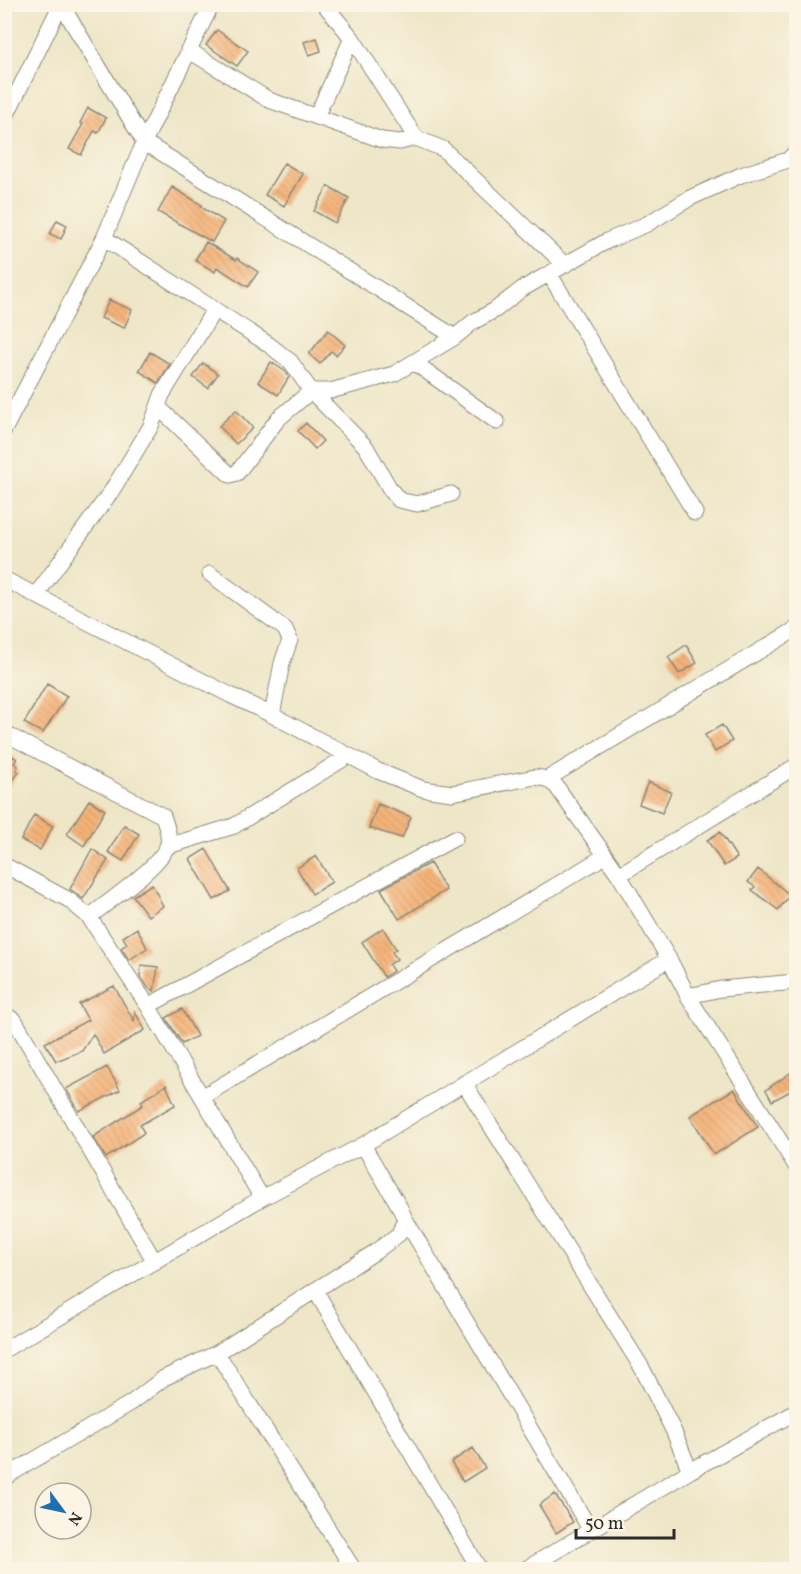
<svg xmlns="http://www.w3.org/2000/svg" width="801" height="1574" viewBox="0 0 801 1574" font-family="Vollkorn,serif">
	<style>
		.building { fill: url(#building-back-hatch) }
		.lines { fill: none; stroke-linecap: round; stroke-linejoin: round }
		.minor-casing { stroke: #8c8879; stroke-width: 17 }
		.minor { stroke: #fff; stroke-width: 15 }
	</style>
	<defs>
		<pattern id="building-back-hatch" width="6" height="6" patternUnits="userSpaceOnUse" patternTransform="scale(1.5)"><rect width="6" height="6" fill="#f5b378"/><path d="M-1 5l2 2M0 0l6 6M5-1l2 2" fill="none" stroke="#d29a68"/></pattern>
	</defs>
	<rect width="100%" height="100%" fill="#fcf5e5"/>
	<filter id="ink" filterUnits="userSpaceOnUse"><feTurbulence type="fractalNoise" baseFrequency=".0167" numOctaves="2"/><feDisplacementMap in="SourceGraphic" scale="12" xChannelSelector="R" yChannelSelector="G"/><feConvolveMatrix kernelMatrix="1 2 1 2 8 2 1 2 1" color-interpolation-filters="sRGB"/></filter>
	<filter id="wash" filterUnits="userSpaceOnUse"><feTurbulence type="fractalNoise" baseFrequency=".008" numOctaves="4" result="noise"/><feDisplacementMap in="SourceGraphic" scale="24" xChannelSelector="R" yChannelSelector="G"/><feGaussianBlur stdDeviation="1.35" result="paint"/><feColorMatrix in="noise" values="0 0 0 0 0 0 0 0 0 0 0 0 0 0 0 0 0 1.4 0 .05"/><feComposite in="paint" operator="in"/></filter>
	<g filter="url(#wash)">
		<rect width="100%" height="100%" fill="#eee6c7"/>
		<g id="blocks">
			<path class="building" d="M217,30L248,51L237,66L206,45Z
				M317,38L321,51L309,55L304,42Z
				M88,108L106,118L98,133L94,131L81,155L69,149L83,124L80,123Z
				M284,163L303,174L284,206L265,195Z
				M328,186L349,198L335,223L314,211Z
				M172,187L202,205L201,207L224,221L212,242L158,212Z
				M57,220L67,225L61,239L50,234Z
				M206,242L236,260L237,258L258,272L248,287L217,267L215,272L195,260Z
				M109,300L132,310L124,328L101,318Z
				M328,330L345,345L336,355L331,351L320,364L309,354Z
				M150,352L170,364L158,383L139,371Z
				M271,362L286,372L289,377L278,395L258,382Z
				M203,363L218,374L208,388L193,377Z
				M236,410L253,428L236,444L219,426Z
				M306,423L323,441L315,449L298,431Z
				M686,645L697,663L679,674L668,657Z
				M47,684L67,696L43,733L24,723Z
				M722,725L732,741L715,752L705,735Z
				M4,751L17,759L14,763L18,766L16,770L19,772L4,794Z
				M648,782L671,792L662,813L639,804Z
				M89,800L105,810L84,846L67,834Z
				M378,804L411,817L402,838L369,828Z
				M34,815L53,826L40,850L21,840Z
				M124,825L139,834L123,861L108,852Z
				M720,832L737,858L724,866L707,840Z
				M92,849L108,860L83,899L70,889Z
				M206,849L230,891L214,900L190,859Z
				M316,856L332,882L312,894L297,868Z
				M430,863L446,890L399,919L381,889Z
				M758,869L790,895L778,910L752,890L755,887L748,882Z
				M152,884L163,906L148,916L133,896Z
				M137,928L147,948L129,960L121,948L127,944L123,937Z
				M383,928L396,949L392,952L397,959L389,965L393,971L384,977L362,942Z
				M141,965L158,967L154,991L149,989L140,976Z
				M114,986L134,1021L135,1012L145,1030L104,1054L93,1034L82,1051L56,1061L45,1043L88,1020L79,1004Z
				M182,1009L197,1036L182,1044L166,1018Z
				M107,1067L120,1090L79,1111L66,1089Z
				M796,1069V1088L772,1101L766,1090Z
				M166,1085L175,1105L140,1125L144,1133L106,1158L93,1137L143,1105L141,1101Z
				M734,1089L758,1127L714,1155L690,1116Z
				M473,1448L485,1468L463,1482L451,1462Z
				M555,1494L573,1522L556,1533L539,1505Z"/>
		</g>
	</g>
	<g filter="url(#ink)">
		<use href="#blocks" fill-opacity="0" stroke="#8c8879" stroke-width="1.5"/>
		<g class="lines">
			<defs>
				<path id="minor" d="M61,4L144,142L455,337
					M324,4L352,38L416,138
					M795,4L796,7
					M188,50L269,100L382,140L400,142L416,138L443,149L565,265
					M316,117L352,38
					M4,120L61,4
					M104,238L268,344L291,362L311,391H330L394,374L455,337L473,322L495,310L522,289L607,241L647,224L690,198L741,175L788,160L796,152
					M550,275L695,513
					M415,363L497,422
					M158,407L230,475L237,473L278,419L311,391L366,447L390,489L399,500L417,504L451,494
					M4,430L104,238L144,142L212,4
					M210,574L285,629L290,640L282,663L272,715
					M4,579L230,695L272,715L378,771L423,789L452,793L535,777L547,779L556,786L619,875L669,959L688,996L721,989L796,982
					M36,595L111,492L151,426L162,395L214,310
					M4,733L163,816C166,825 170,835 168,844C162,865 108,902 89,917
					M547,779L796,629
					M168,846L234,826L348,756
					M4,865L69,900L89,917L148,1006L262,1198
					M619,875L796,766
					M688,996L796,1166
					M148,1006L455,838
					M4,1014L15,1021L155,1262
					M464,1083L642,1368L674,1432L690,1471
					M202,1097L605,856
					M405,1219L590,1529
					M315,1290L480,1570
					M4,1350L262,1198L363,1145L669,959
					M217,1353L354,1570
					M4,1458L12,1473L4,1479
					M12,1473L131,1403L164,1378L217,1353L375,1252L399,1234L405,1219L399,1206L363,1145
					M524,1570L690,1471L796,1412"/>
			</defs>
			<use href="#minor" class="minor-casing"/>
			<use href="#minor" class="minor"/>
		</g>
	</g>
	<rect width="801" height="1574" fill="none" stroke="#fcf5e5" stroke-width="24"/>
	<g transform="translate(63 1511) rotate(123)"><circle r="28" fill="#fcf5e5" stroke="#a8a49b" stroke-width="1.5"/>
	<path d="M0-4.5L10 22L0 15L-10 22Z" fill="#1f6fb2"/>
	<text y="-9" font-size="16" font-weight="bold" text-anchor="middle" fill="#2b2b2b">N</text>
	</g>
	<path d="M576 1529v9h98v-9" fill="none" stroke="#2b2b2b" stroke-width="3"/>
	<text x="585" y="1529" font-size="18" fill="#2b2b2b" stroke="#fcf5e5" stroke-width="4.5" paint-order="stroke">50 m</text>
</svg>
